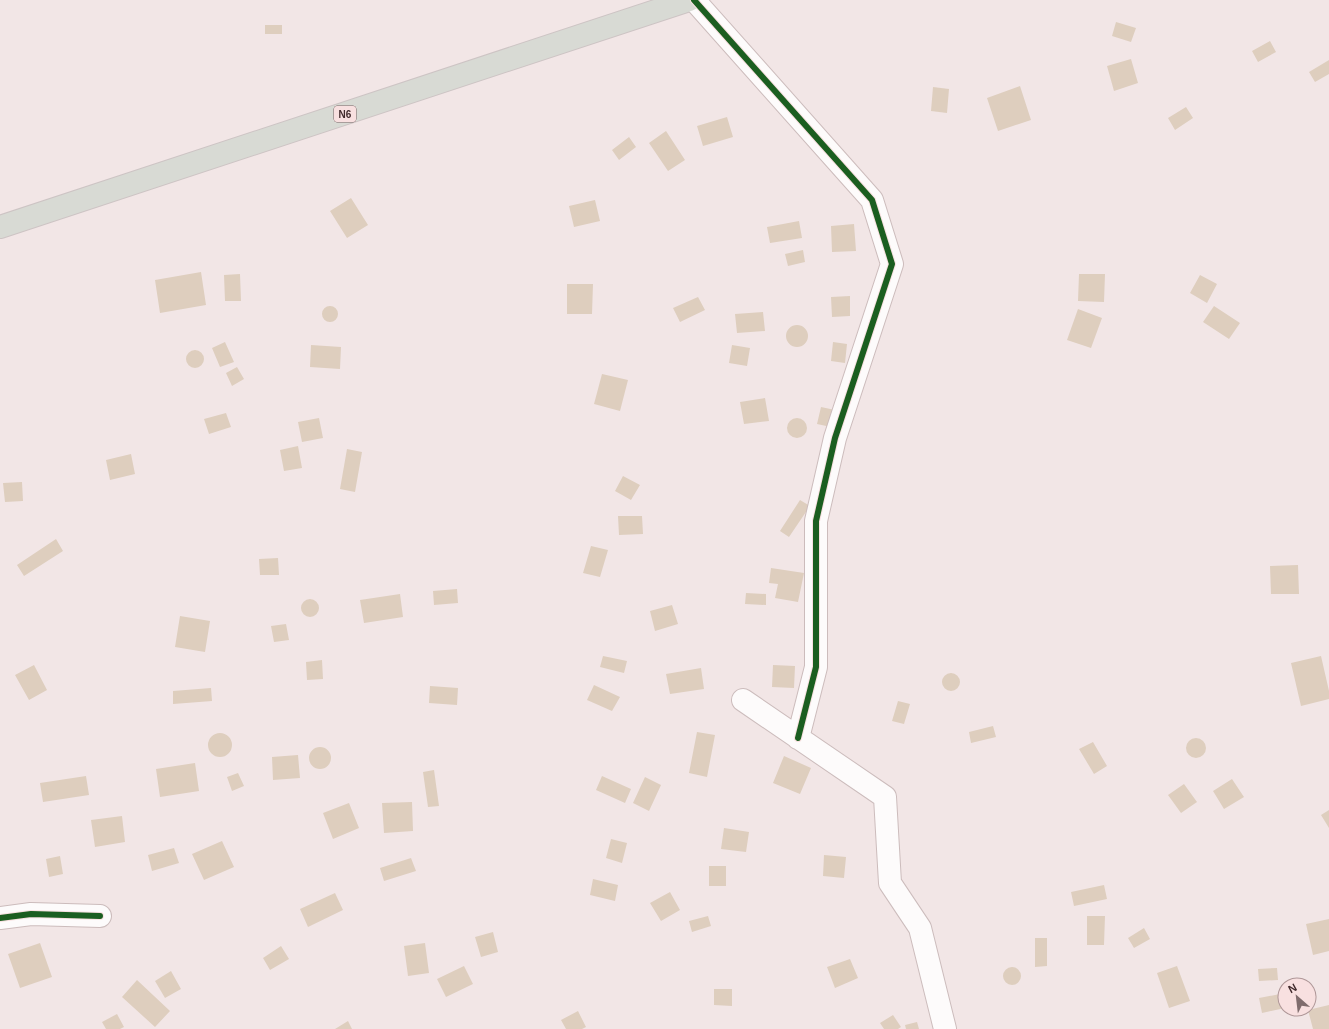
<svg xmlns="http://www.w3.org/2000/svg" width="1329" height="1029" viewBox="0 0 1329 1029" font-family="Arial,sans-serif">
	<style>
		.building { fill: #decebe }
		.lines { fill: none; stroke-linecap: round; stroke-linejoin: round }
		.minor-casing { stroke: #ccbcbc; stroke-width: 24 }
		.trunk-casing { stroke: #cdc4c4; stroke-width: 24 }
		.minor { stroke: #fdfbfb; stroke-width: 22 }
		.trunk { stroke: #d8dad4; stroke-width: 22 }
		.cycleway-casing { stroke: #f8e0e0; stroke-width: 8 }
		.cycleway { stroke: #1b5e20; stroke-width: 6 }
		.labels { text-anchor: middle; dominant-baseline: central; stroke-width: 4; stroke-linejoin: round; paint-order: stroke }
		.shield { fill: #f8e0e0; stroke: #786162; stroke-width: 1 }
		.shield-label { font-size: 10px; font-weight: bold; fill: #412a2c }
	</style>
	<rect width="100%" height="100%" fill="#f2e6e6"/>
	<path class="building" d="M1116,22L1136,28L1131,42L1112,36Z
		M265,25H282V34H265Z
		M1270,41L1276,52L1258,62L1252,51Z
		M1131,59L1138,83L1114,91L1107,66Z
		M1329,60V74L1315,82L1309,72Z
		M1020,86L1031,120L998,131L987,98Z
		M933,87L949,89L947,113L931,111Z
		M1186,107L1193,118L1175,130L1168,118Z
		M727,117L733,137L703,146L697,126Z
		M666,131L685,160L668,171L649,143Z
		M629,137L636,147L619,160L612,150Z
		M351,198L368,225L347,238L330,211Z
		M595,200L600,221L574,227L569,206Z
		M799,221L802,238L770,243L767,227Z
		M854,224L856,251L832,252L831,226Z
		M803,250L805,262L788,266L785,254Z
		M201,272L206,305L160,313L155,280Z
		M240,274L241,301H225L224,275Z
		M1079,274H1105L1104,302L1078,301Z
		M1200,275L1217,284L1207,303L1190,293Z
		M567,284H593L592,314H567Z
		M850,296V316L832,317L831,297Z
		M698,297L705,310L680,322L673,308Z
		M322 314a8 8 0 1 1 16 0a8 8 0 1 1-16 0Z
		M1214,306L1240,323L1229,339L1203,322Z
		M1078,309L1102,318L1091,348L1067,340Z
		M763,312L765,331L737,333L735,314Z
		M786 336a11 11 0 1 1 22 0a11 11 0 1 1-22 0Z
		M225,342L234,362L220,367L212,348Z
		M833,342L847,344L845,363L831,361Z
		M311,345L341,347L340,369L310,367Z
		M732,345L750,348L747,366L729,363Z
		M186 359a9 9 0 1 1 18 0a9 9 0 1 1-18 0Z
		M237,367L244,379L232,386L226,373Z
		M602,374L628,380L620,411L594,404Z
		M765,398L769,421L744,424L740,402Z
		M821,407L835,410L831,427L817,424Z
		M226,413L231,427L209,434L204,419Z
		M319,418L323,438L302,442L298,422Z
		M787 428a10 10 0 1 1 20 0a10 10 0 1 1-20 0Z
		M298,446L302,468L284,471L280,450Z
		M347,449L362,452L355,492L340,489Z
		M131,454L135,474L110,480L106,460Z
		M623,476L640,485L631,500L615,491Z
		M22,482L23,501L5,502L3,483Z
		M800,500L810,506L789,537L780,531Z
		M618,516H642L643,534L619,535Z
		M56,539L63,551L24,576L17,565Z
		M591,546L608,550L600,577L583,573Z
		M278,558L279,575H260L259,559Z
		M1298,565L1299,594H1271L1270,566Z
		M771,568L804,573L798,602L775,598L778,584L769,583Z
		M457,589L458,603L434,605L433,591Z
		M746,593L766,594V605L745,604Z
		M400,594L403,617L364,623L360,600Z
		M301 608a9 9 0 1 1 18 0a9 9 0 1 1-18 0Z
		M672,605L678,624L655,631L650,611Z
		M180,616L210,621L205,652L175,647Z
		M286,624L289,640L274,642L271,626Z
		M603,656L627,661L624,673L600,667Z
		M1321,656L1329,691V699L1301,706L1291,663Z
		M322,660L323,679L307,680L306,662Z
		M34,665L47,690L29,700L15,675Z
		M773,665L795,666L794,688L772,687Z
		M701,668L704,689L670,694L666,674Z
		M942 682a9 9 0 1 1 18 0a9 9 0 1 1-18 0Z
		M594,685L620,697L612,711L587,700Z
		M430,686L458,688L457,705L429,703Z
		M211,688L212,701L173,704V691Z
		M898,701L910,704L904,724L892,721Z
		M993,726L996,737L971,743L969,732Z
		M697,732L715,735L707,777L689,773Z
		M208 745a12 12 0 1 1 24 0a12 12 0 1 1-24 0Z
		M1186 748a10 10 0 1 1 20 0a10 10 0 1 1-20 0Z
		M1093,742L1107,766L1094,774L1079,749Z
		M309 758a11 11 0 1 1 22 0a11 11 0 1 1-22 0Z
		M298,755L300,778L273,780L272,757Z
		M784,756L811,768L800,794L773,783Z
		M195,763L199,791L160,797L156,769Z
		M434,770L439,806L428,807L423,772Z
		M238,773L244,786L232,791L227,777Z
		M86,776L89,795L43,802L40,783Z
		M602,776L631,789L625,803L596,790Z
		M645,777L661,785L649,811L633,803Z
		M1232,779L1244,797L1224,809L1213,791Z
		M1184,784L1197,802L1181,813L1168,795Z
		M412,802L413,831L384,833L382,803Z
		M349,803L359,828L333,839L323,813Z
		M1329,810V828L1321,815Z
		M122,816L125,842L95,847L91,820Z
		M724,828L749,832L746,852L721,849Z
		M611,839L627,843L622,863L606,858Z
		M222,841L234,867L204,880L192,854Z
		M174,848L179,863L152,871L148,855Z
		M824,855L846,857L844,878L823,876Z
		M60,856L63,874L49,877L46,859Z
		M411,858L416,871L384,881L380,868Z
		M709,866H726V886H709Z
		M593,879L618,885L615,901L590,895Z
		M1104,885L1107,899L1074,906L1071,892Z
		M670,892L680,910L661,921L650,903Z
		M335,893L343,910L308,927L300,909Z
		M708,916L711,926L692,932L689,921Z
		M1087,916H1105L1104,945H1087Z
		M1329,919V951L1313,955L1306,924Z
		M1144,928L1150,939L1134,948L1128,938Z
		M493,932L498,952L481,957L475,937Z
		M1035,938H1047V966L1035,967Z
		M40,943L52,977L20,988L8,954Z
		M425,943L429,973L408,976L404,946Z
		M281,946L289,959L270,970L263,958Z
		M850,959L858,978L835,988L827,967Z
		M464,966L473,984L446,997L437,979Z
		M1177,966L1190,1001L1169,1008L1157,973Z
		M1003 976a9 9 0 1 1 18 0a9 9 0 1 1-18 0Z
		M1277,968L1278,980L1259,981L1258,969Z
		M171,971L181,989L165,998L155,981Z
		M137,980L170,1011L155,1027L122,997Z
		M714,989H732V1006L714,1005Z
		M1285,993V1008L1262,1013L1259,998Z
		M1329,1005V1029H1313L1308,1010Z
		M578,1011L586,1027L582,1029H566L561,1020Z
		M117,1014L124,1027L120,1029H106L102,1022Z
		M893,1015L901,1027L898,1029H884L880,1023Z
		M348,1021L352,1029H335Z
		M917,1022L919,1029H906L905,1025Z"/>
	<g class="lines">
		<defs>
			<path id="minor" d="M694,0L872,200L892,264L835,438L816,521V667L798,738
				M743,700L885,797L890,883L920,928L945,1029
				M0,918L31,914L100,916"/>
			<path id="trunk" d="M0,227L689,0"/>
		</defs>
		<use href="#minor" class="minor-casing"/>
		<use href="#trunk" class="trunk-casing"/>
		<use href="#minor" class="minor"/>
		<use href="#trunk" class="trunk"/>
		<defs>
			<path id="cycleway" d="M694,0L872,200L892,264L835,438L816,521V667L798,738
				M0,918L31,914L100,916"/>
		</defs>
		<use href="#cycleway" class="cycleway-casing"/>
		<use href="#cycleway" class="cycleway"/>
	</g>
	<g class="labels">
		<rect class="shield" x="334" y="106" width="22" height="16" rx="3"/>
		<g class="shield-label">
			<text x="345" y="114">N6</text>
		</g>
	</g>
	<g transform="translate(1297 997) rotate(332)"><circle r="19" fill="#f8e0e0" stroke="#af9798"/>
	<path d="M0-3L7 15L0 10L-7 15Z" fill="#7f6c6d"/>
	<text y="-6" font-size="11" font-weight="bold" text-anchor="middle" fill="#412a2c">N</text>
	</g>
</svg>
